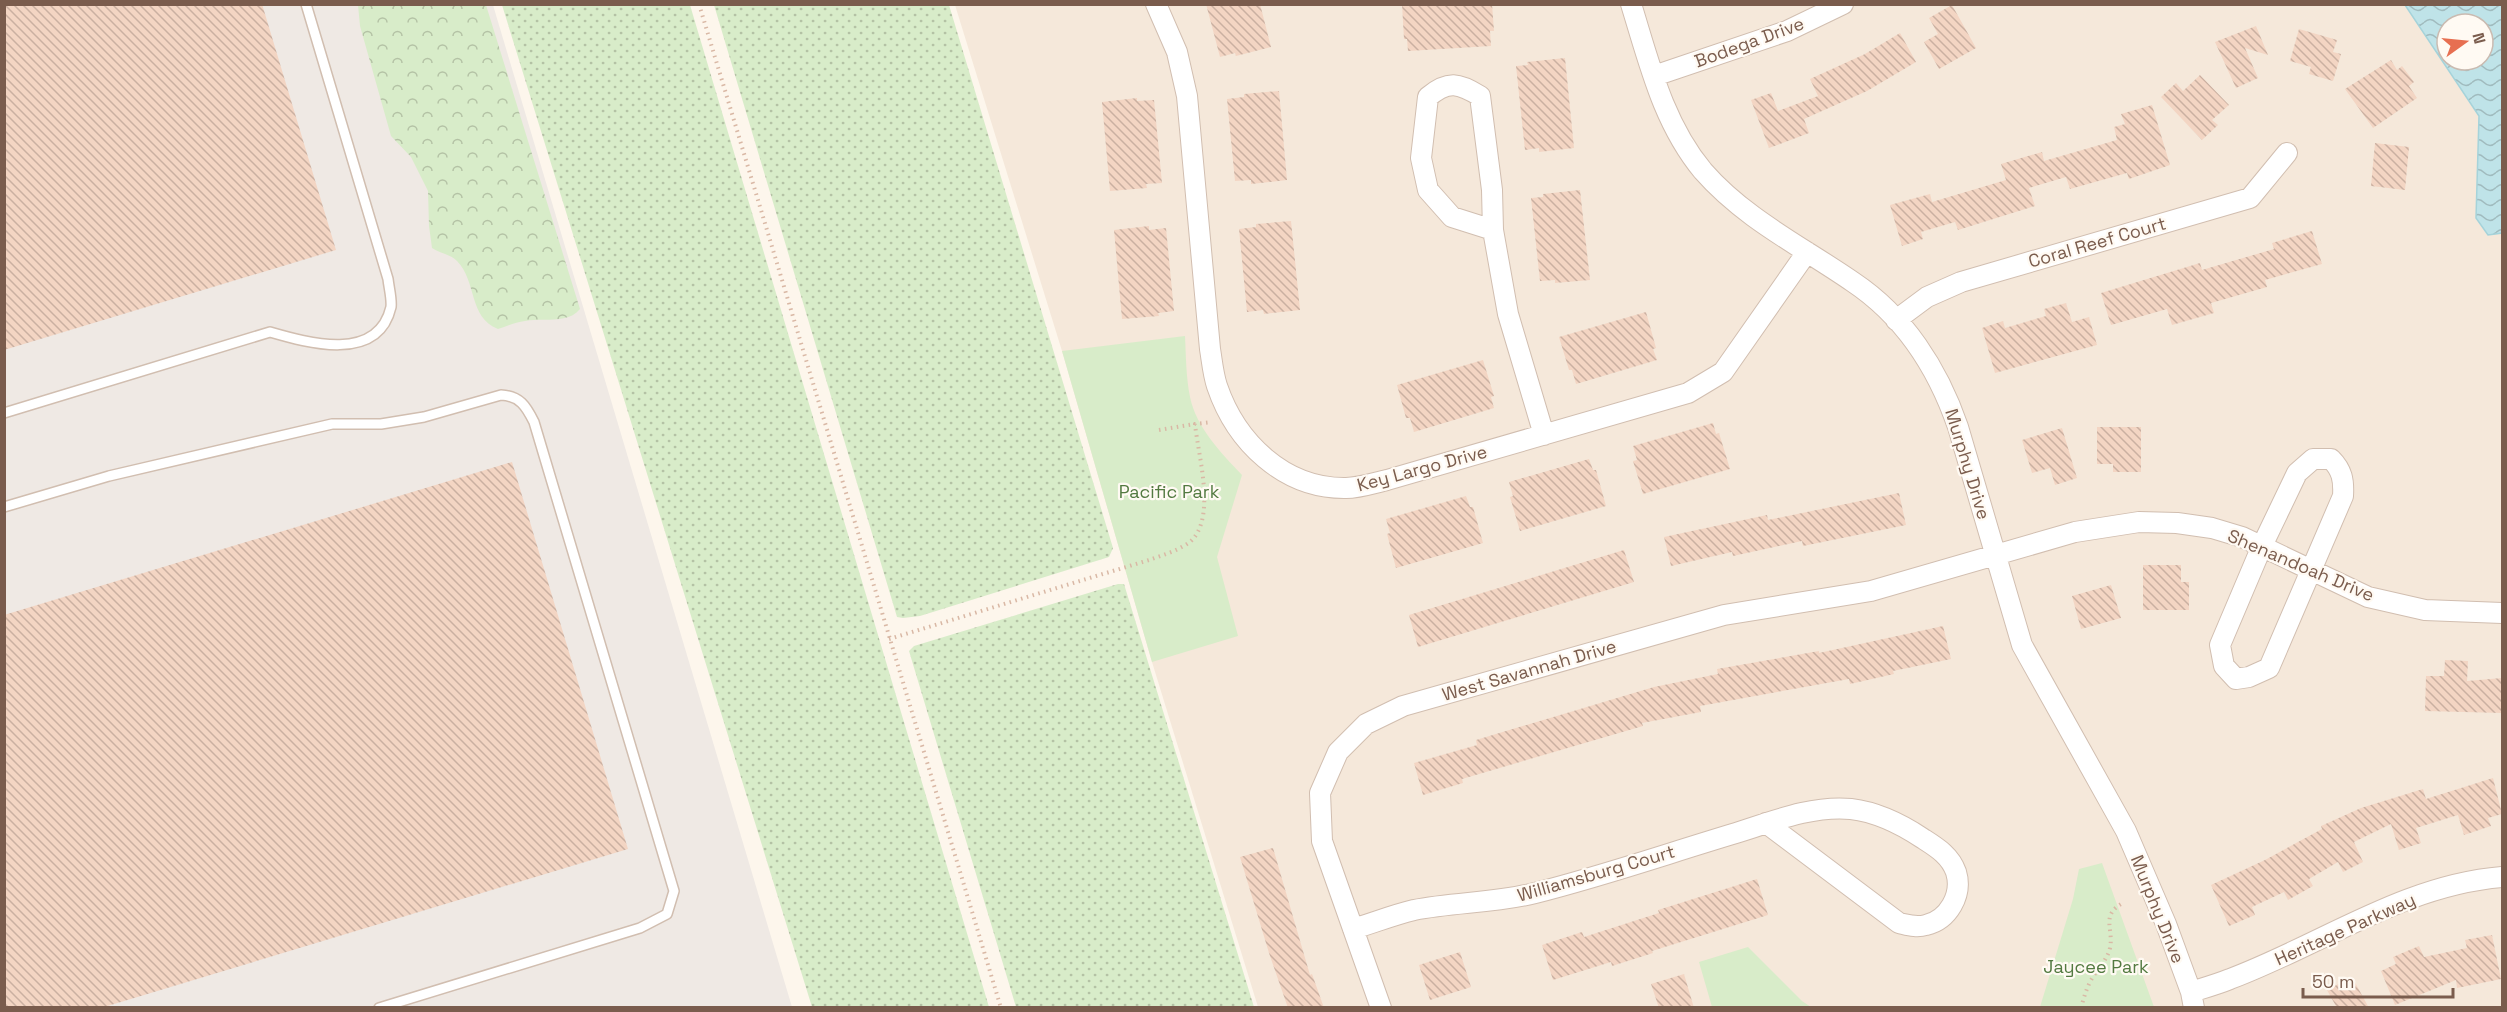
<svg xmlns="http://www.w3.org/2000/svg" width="2507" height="1012" viewBox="0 0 2507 1012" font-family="'Space Grotesk',sans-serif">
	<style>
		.residential { fill: #f5e8da; fill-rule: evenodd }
		.industrial { fill: #efe9e4 }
		.grass { fill: url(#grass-dots) }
		.forest { fill: url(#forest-crowns) }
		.green { fill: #d8ecc9 }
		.water { fill: url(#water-waves); stroke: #a5d3da; stroke-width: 1.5; fill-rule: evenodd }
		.building { fill: url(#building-back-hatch) }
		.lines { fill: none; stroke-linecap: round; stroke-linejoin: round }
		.lane-casing { stroke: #d1beb0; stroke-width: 12 }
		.street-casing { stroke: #d1beb0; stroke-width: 22 }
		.path { stroke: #d9b8a5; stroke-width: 4; stroke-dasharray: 1.5 4.5; stroke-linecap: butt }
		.lane { stroke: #fff; stroke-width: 9 }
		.street { stroke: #fff; stroke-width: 20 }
		.labels { text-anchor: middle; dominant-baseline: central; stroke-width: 4.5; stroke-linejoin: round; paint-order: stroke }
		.street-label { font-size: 18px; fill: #7a5c4d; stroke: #fffaf3 }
		.park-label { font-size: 18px; fill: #537a41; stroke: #fffaf3 }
	</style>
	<defs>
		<pattern id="grass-dots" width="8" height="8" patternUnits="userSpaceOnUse" patternTransform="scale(1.5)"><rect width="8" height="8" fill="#d8ecc9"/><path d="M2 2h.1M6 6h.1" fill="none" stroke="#b4c2a5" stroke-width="1.8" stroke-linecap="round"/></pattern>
		<pattern id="forest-crowns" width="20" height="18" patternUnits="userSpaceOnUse" patternTransform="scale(1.5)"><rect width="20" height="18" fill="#d8ecc9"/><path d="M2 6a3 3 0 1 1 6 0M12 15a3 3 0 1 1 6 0" fill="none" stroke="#b4c2a5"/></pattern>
		<pattern id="water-waves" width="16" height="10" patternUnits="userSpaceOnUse" patternTransform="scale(1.5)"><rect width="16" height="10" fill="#bfe3e8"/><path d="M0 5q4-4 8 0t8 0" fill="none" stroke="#a0bbbe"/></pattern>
		<pattern id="building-back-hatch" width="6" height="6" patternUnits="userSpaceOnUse" patternTransform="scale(1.5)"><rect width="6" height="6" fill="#f3d5c3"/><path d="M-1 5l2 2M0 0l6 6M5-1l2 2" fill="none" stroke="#cab0a1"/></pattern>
	</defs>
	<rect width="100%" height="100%" fill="#fdf6ec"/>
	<path class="residential" d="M955,5H2502V1007H1258L1152,662L1062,351ZM2447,24H2483V60H2447Z"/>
	<path class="industrial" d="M5,5H493L792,1007L5,1008Z"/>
	<path class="grass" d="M502,5H690L989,1007H812Z
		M714,5H949L1113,548L1109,557L920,616L903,618L897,617Z
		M1118,584H1124L1254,1007H1016L909,651L914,646Z"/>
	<path class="forest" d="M358,5H486L580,309C567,325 543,317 525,321C516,322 507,326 498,329C468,317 477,281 457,261C452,255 439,253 432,248L429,226L428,191L411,157L391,136L360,26Z"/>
	<path class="green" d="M1185,336C1186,356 1186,377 1190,397C1196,427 1221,453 1242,475L1217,557L1238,636L1152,662L1062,351Z
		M2102,863L2154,1007H2040L2073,899L2079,869Z
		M1748,947L1802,1001L1811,1007H1712L1699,962Z"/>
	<path class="water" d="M2405,5H2502V233L2488,235L2476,218L2479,116ZM2447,24H2483V60H2447Z"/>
	<path class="building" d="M4,4H262L336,250L4,350Z
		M1206,4H1260L1271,47L1236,56L1235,53L1220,57Z
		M1402,4H1492L1494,31H1490L1491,46L1408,51L1407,39H1404Z
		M1952,5L1976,48L1939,69L1924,42L1938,34L1929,18Z
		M2256,26L2268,55L2245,48L2258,78L2236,88L2215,42Z
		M2299,29L2337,40L2333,52L2341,54L2333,81L2309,74L2311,67L2290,61Z
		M1900,33L1916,62L1867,91L1804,119L1809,133L1769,148L1751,100L1771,93L1778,111L1818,96L1810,79L1865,54Z
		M1565,58L1574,148L1539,152V148L1525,150L1516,66L1528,65L1527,62Z
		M2391,60L2397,70L2402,66L2414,82L2409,86L2417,98L2373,128L2345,89Z
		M2200,75L2229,105L2212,120L2218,125L2202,140L2161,97L2176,83L2183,91Z
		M1279,91L1287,180L1251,184V180L1235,181L1227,99L1244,97V94Z
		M1137,98V101L1154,100L1162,183L1146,184L1147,188L1110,191L1102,102Z
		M2152,105L2170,165L2129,179L2127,173L2070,189L2066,177L2029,188L2035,206L1958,230L1955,222L1921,232L1923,239L1902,246L1890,205L1930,194L1932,202L2006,180L2001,164L2042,152L2044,161L2117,140L2114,127L2125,124L2121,114Z
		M2375,143L2409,147L2405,190L2371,186Z
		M1580,190L1590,280L1555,283V280L1540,281L1531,198L1543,197V194Z
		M1291,221L1300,310L1264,314L1263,310L1247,312L1239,229L1256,227V224Z
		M1149,226V230L1166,228L1174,311L1158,313L1159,316L1122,319L1114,230Z
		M2312,231L2322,264L2265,280L2267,287L2211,303L2214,313L2172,325L2167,309L2111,325L2101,293L2200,263L2202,270L2274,249L2272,243Z
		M2066,303L2072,322L2089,317L2097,345L1995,373L1982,328L2003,321L2005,328L2046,316L2044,309Z
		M1646,312L1656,348L1653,349L1657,360L1576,384L1572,370H1569L1559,337Z
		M1483,360L1494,396L1491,397L1494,408L1414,432L1410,418H1406L1397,385Z
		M1713,423L1716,434L1719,433L1730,469L1643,494L1633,461L1637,460L1633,446Z
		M2097,427H2141V472H2113V464H2097Z
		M2062,428L2077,478L2055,485L2050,468L2032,473L2022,440Z
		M1589,459L1593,470H1596L1606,506L1520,531L1510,497L1513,496L1509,482Z
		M512,462L628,849L101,1008H4V615Z
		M1899,493L1906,525L1803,546L1802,541L1733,556L1732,552L1671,566L1664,537L1767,515L1768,520Z
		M1466,496L1470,507H1473L1483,543L1396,568L1387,534L1390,533L1386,519Z
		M1624,550L1634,582L1418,647L1409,615Z
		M2143,565H2181V582H2189V610H2143Z
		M2111,585L2121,618L2081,629L2072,596Z
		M1943,626L1951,659L1893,671L1894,674L1850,684L1849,679L1700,706L1701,712L1642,723L1643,726L1462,779L1463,783L1423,795L1414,763L1477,745L1476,740L1654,687L1718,674L1717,669L1819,651V653Z
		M2445,660L2468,661L2467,681L2502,678V713L2425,711L2426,676H2444Z
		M2493,778L2502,814L2488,818L2491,826L2464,835L2458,815L2416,828L2421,843L2399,850L2391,824L2354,842L2363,862L2343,872L2338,862L2309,879L2313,886L2288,900L2284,892L2252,907L2255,915L2229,926L2211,885L2265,860L2322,829L2321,826L2361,808L2423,789L2426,799Z
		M1273,848L1310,975L1312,974L1324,1008H1288L1269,953L1240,857Z
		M1757,879L1768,915L1652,951L1653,953L1612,966L1611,962L1553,980L1542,945L1582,932L1584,937L1659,913L1658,910Z
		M2492,935L2501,979L2457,988L2456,980L2395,1005L2381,971L2396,964L2393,957L2419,946L2424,957L2467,948L2465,940Z
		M1460,952L1471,987L1430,1000L1419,965Z
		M1684,974L1694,1008H1659L1651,984Z
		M2352,977L2369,1008H2337L2327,990Z"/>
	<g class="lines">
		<defs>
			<path id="lane" d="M4,413L270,332C308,343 378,363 391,307C392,299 389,288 388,279L306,4
				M4,507L109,476L332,424H381L424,417L501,395C520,396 526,406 534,422L674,891L667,914L640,928L379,1008"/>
			<path id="street" d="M1156,4L1177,52L1187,96L1210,349C1212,361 1213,374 1217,386C1236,442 1284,489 1346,488C1359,488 1374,483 1387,480L1688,393L1723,372L1807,252
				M1631,4C1649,62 1663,123 1703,171C1745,219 1801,246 1853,282C1904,316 1938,369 1958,427L2022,645L2126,831L2166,924L2191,992L2194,1008
				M1654,76L1787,31L1843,4
				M1493,230L1452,217L1428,190L1421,158L1428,97C1448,80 1459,83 1480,96L1492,190L1493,230L1508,314L1544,435
				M1896,320L1927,297L1961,282L2250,198L2287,153
				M2313,459H2331C2342,470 2344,480 2343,496L2269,668L2249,677L2236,679L2224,666L2220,645L2262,546L2297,473Z
				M1353,929C1373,923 1393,915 1414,910C1454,902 1496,903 1535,893C1603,876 1669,853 1736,833C1771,822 1813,805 1851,809C1876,812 1901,824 1922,838C1936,847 1950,855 1956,872C1963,895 1948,920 1926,925C1916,928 1908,925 1899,923L1766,823
				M2191,992C2204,988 2218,984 2230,979C2321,945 2403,885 2502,877
				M1381,1008L1322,841L1320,793L1338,752L1366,724L1403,706L1724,615L1871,591L2075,532L2139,522L2177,523L2212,528L2242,537L2368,597L2425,610L2502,613"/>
		</defs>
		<use href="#lane" class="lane-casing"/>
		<use href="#street" class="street-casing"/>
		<path class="path" d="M699,4L1001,1008
			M1159,430L1195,424
			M889,639L1149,560C1163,555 1181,550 1192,540C1216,515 1198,455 1195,424L1212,422
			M2081,1008C2084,997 2087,986 2093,977C2099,967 2107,960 2110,948C2114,929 2100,915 2123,903"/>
		<use href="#lane" class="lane"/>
		<use href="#street" class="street"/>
	</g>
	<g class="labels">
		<g class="street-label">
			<text transform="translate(1749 42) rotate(-20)">Bodega Drive</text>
			<text transform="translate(2097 242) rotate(-16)">Coral Reef Court</text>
			<text transform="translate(1968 464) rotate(73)">Murphy Drive</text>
			<text transform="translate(1422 468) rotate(-15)">Key Largo Drive</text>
			<text transform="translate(2301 565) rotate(23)">Shenandoah Drive</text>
			<text transform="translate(1529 670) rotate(-16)">West Savannah Drive</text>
			<text transform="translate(1596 873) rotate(-16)">Williamsburg Court</text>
			<text transform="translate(2158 909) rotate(68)">Murphy Drive</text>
			<text transform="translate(2345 929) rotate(-24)">Heritage Parkway</text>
		</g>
		<g class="park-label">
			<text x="1169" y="491">Pacific Park</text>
			<text x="2096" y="966">Jaycee Park</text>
		</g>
	</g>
	<rect width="2507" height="1012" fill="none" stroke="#7a5c4d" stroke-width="12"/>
	<g transform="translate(2465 42) rotate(75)"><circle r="28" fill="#fffaf3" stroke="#cabbb1" stroke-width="1.5"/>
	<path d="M0-4.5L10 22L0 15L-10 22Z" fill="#e76f51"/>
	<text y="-9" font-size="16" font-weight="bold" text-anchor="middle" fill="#7a5c4d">N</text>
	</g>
	<path d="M2303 988v9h150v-9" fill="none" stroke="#7a5c4d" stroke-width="3"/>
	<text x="2312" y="988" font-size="18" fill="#7a5c4d" stroke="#fffaf3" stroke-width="4.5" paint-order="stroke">50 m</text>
</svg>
